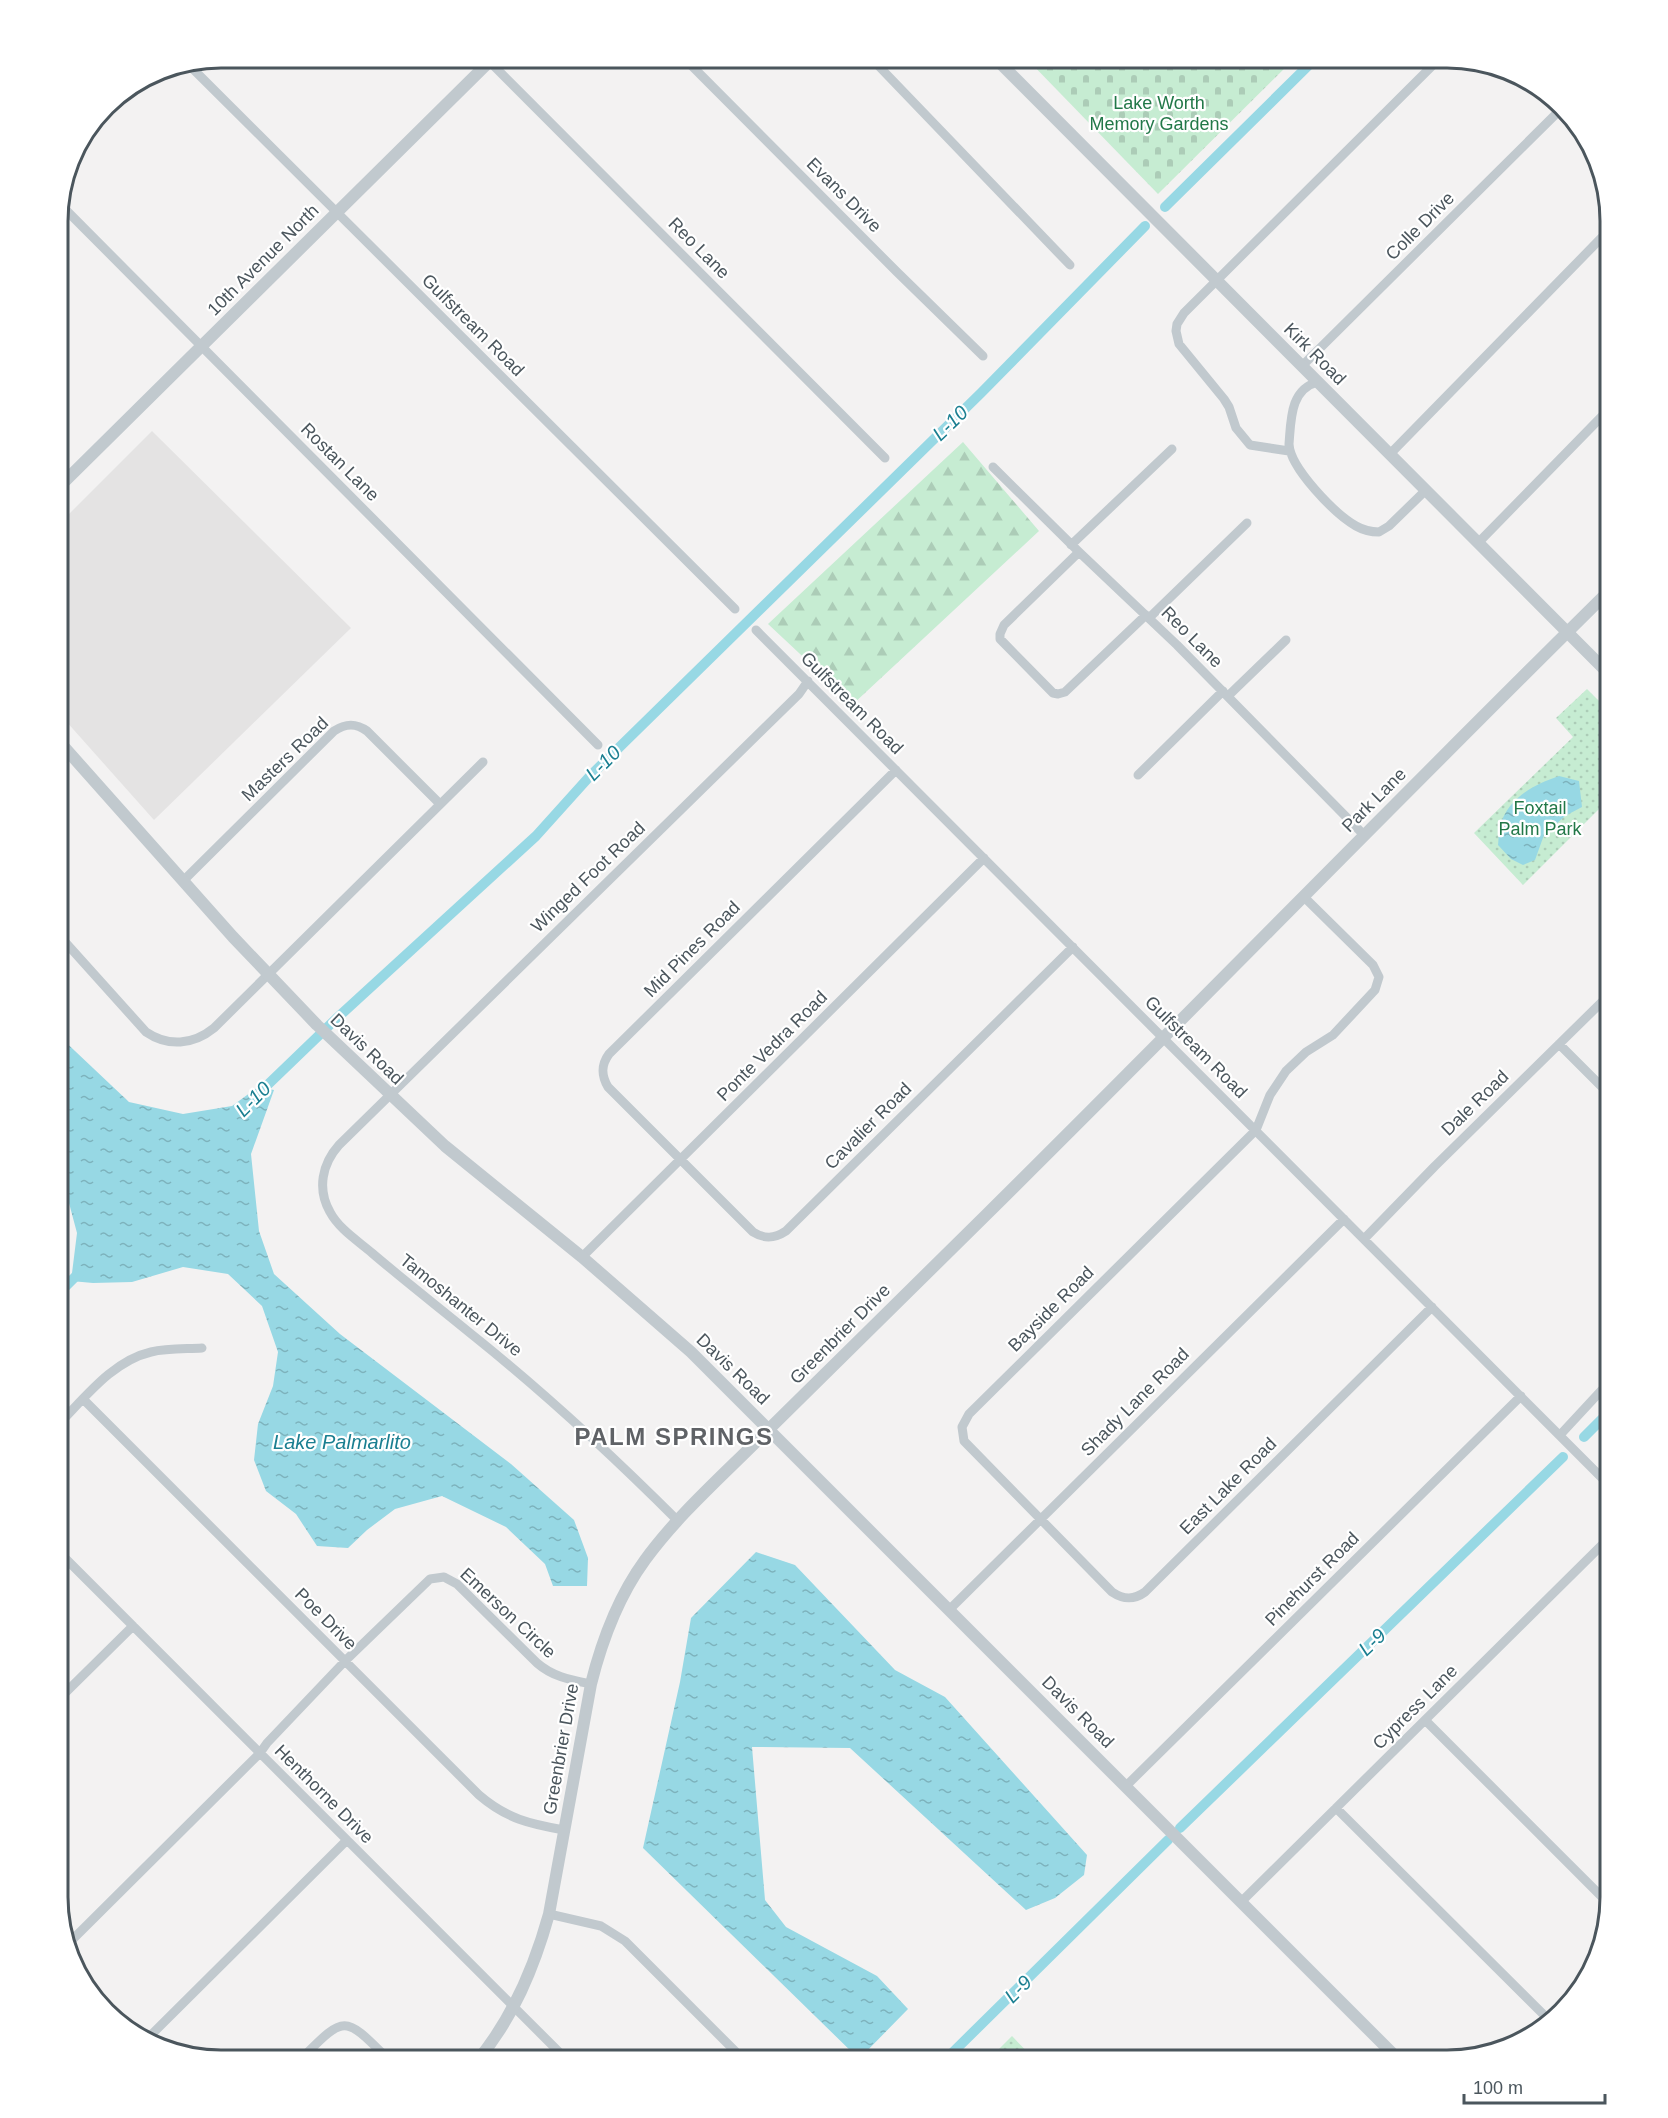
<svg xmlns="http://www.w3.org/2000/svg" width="1668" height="2118" viewBox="0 0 1668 2118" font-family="Helvetica,sans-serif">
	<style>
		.education { fill: #e4e3e3 }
		.forest { fill: url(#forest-firs) }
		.cemetery { fill: url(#cemetery-stones) }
		.park { fill: url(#park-dots) }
		.water { fill: url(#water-ripples) }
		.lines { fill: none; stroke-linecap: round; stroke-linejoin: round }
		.canal { stroke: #97d8e4; stroke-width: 10 }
		.minor { stroke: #c1c9ce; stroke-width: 9 }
		.tertiary { stroke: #c1c9ce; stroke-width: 12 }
		.labels { text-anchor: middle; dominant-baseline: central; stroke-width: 4.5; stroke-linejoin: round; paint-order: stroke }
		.park-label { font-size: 18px; fill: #227848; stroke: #fff }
		.street-label { font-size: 18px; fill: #4b565d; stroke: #fff }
		.water-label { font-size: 20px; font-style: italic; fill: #1b7f91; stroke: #fff }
		.district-label { font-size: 24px; font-weight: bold; letter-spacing: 1.5px; fill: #5f6266; stroke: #fff }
		.rim { fill: none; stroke: #4b565d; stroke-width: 3 }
	</style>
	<defs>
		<pattern id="forest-firs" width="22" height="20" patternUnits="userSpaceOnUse" patternTransform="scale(1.5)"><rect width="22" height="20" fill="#c6ecd2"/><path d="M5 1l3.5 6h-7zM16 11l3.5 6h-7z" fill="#acccb7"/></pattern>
		<pattern id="cemetery-stones" width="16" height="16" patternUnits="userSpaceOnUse" patternTransform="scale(1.5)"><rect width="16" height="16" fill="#c6ecd2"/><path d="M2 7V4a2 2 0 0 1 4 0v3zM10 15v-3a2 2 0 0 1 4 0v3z" fill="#acccb7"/></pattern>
		<pattern id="park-dots" width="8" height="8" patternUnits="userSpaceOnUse" patternTransform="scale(1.5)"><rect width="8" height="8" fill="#c6ecd2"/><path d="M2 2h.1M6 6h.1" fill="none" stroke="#acccb7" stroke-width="1.8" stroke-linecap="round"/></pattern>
		<pattern id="water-ripples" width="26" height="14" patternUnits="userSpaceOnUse" patternTransform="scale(1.5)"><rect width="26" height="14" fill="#97d8e4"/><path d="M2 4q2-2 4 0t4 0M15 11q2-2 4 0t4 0" fill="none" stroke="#7db2bc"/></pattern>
	</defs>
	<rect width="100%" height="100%" fill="#f3f2f2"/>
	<path class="education" d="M152,431L351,628L154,820L57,711V526Z"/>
	<path class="forest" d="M963,442L1039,531L852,705L846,697L768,624Z"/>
	<path class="cemetery" d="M1025,57H1296L1158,194Z"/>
	<path class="park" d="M1587,689L1611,713V797L1523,885L1474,833L1573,737L1556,718Z
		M1012,2036L1036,2061H987Z"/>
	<path class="water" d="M1559,776L1579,781L1582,807L1565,816L1544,835L1535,860L1523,865L1511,859L1498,845C1499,839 1498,831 1500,826C1508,798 1533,785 1559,776Z
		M57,1034L129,1102L183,1114L232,1106L258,1087L274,1090L251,1154L259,1231L274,1274L340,1334L511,1464L574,1520L588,1558L587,1586H553L545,1564L506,1527L442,1496L395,1509L367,1530L348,1548L317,1546L296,1514L266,1491L254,1460L258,1424L273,1386L278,1352L262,1306L228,1274L183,1267L132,1282L93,1283L71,1281L77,1233L65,1188L57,1181Z
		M756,1552L795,1565L895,1670L945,1697L1087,1855L1084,1875L1055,1898L1026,1910L850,1748L752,1747L765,1900L786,1927L877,1976L908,2009L859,2059L643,1848L680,1682L691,1618Z"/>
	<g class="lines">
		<path class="canal" d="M1165,207L1317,57
			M255,1097L336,1019L536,836L590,776L981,393L1145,226
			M57,1295L81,1271
			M1584,1437L1611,1410
			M1180,1828L1563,1457
			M944,2061L1168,1840"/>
		<path class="minor" d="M485,57L885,458
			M683,57L897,272L983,356
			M870,57L1070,265
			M188,64L735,609
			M59,203L598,745
			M1302,366L1561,109
			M1318,382C1290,389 1291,420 1289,444C1290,468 1335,514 1356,526C1363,530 1371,532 1379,532L1389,526L1426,490
			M1289,451L1250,445L1236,428L1229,407L1224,399L1179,344L1176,331L1177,324L1184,313L1441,57
			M1390,454L1611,228
			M993,467L1079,552L1177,645L1364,835
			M1478,543L1611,407
			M1071,545L1172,449
			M1079,552L1004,625L1000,634V639L1053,693L1058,694L1065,692L1146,615
			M1149,618L1247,523
			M756,630L1611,1487
			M1228,696L1286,640
			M896,770L609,1054C601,1065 601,1075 608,1087L753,1232C764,1239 774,1239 786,1231L1073,947
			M1138,775L1223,691
			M183,881L334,731C346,723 356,723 367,731L440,804
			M1304,897L1373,965L1379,977L1375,990L1333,1035L1306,1052L1286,1071L1270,1095L1256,1130L969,1414L962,1427L964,1441L1112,1592C1124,1600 1134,1600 1145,1592L1432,1307
			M57,933L146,1032C168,1047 193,1045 214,1028L483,762
			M1559,1044L1611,1096
			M1364,1239L1435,1166L1611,993
			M582,1257L984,858
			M84,1400L479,1795C507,1819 530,1824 564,1830
			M57,1426C84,1399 112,1361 151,1352C167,1348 185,1349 202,1348
			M1560,1435L1611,1380
			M678,1521C613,1456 546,1394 475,1337C441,1309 406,1282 372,1253C358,1241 339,1229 330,1212C317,1189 322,1164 339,1145L799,694L808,681
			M57,1550L568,2061
			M950,1609L1344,1219
			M57,1701L133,1626
			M1425,1720L1609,1904
			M1126,1786L1521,1396
			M1336,1808L1550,2021
			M1241,1902L1611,1536
			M549,1914L601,1926L625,1941L745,2061
			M70,1942L260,1753L267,1743L345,1661L430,1579L444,1577L457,1584L537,1663C553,1677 571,1680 591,1684
			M145,2041L347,1840
			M299,2061C346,2014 343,2014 390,2061"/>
		<path class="tertiary" d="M994,57L1611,676
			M57,489L494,57
			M57,739L233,937L317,1025L445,1146L582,1257L691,1352L1400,2061
			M477,2061C513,2018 534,1968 549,1914L591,1684C602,1640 618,1597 645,1560C677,1516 720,1478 759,1439C834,1365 910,1290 985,1216C1195,1008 1401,796 1611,589"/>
	</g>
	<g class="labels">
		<g class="park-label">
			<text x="1159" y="103">Lake Worth<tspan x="1159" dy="21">Memory Gardens</tspan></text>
			<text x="1540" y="808">Foxtail<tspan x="1540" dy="21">Palm Park</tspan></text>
		</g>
		<g class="street-label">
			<text transform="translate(844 195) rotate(45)">Evans Drive</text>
			<text transform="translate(1420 226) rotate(-45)">Colle Drive</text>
			<text transform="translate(699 248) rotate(45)">Reo Lane</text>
			<text transform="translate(263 260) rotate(-45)">10th Avenue North</text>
			<text transform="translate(473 325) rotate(45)">Gulfstream Road</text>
			<text transform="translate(1315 354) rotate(45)">Kirk Road</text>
			<text transform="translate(340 462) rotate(45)">Rostan Lane</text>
			<text transform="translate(1192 637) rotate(45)">Reo Lane</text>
			<text transform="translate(852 703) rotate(45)">Gulfstream Road</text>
			<text transform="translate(285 759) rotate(-44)">Masters Road</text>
			<text transform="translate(1374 800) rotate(-45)">Park Lane</text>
			<text transform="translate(588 877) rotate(-44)">Winged Foot Road</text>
			<text transform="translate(692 949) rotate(-45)">Mid Pines Road</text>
			<text transform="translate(772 1046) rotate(-45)">Ponte Vedra Road</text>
			<text transform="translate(1196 1047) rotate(45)">Gulfstream Road</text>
			<text transform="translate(367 1049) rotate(44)">Davis Road</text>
			<text transform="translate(1475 1103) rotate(-44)">Dale Road</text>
			<text transform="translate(868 1126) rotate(-45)">Cavalier Road</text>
			<text transform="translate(461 1305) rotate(39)">Tamoshanter Drive</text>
			<text transform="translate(1051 1309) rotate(-45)">Bayside Road</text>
			<text transform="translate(840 1334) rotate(-45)">Greenbrier Drive</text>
			<text transform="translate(733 1369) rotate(44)">Davis Road</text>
			<text transform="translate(1135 1402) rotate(-45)">Shady Lane Road</text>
			<text transform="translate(1228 1486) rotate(-45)">East Lake Road</text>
			<text transform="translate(1312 1579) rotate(-45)">Pinehurst Road</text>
			<text transform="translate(508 1613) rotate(43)">Emerson Circle</text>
			<text transform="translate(326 1619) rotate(45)">Poe Drive</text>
			<text transform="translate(1415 1707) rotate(-45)">Cypress Lane</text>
			<text transform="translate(1078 1712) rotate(45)">Davis Road</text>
			<text transform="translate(561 1749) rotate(-80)">Greenbrier Drive</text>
			<text transform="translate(324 1794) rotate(45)">Henthorne Drive</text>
		</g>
		<g class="water-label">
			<text transform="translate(950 423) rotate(-44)">L-10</text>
			<text transform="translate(603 763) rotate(-45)">L-10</text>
			<text transform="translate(253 1099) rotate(-45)">L-10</text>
			<text x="342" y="1442">Lake Palmarlito</text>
			<text transform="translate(1372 1642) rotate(-44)">L-9</text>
			<text transform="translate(1018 1989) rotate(-45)">L-9</text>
		</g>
		<g class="district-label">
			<text x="674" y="1436">PALM SPRINGS</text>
		</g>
	</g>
	<path d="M0 0H1668V2118H0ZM221 68H1447A153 153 0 0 1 1600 221V1897A153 153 0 0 1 1447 2050H221A153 153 0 0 1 68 1897V221A153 153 0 0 1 221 68Z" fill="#fff" fill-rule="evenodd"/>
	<path class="rim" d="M221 68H1447A153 153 0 0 1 1600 221V1897A153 153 0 0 1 1447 2050H221A153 153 0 0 1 68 1897V221A153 153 0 0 1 221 68Z"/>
	<path d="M1464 2094v9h141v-9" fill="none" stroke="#4b565d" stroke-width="3"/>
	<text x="1473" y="2094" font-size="18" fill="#4b565d" stroke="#ffffff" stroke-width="4.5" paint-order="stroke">100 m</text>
</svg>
